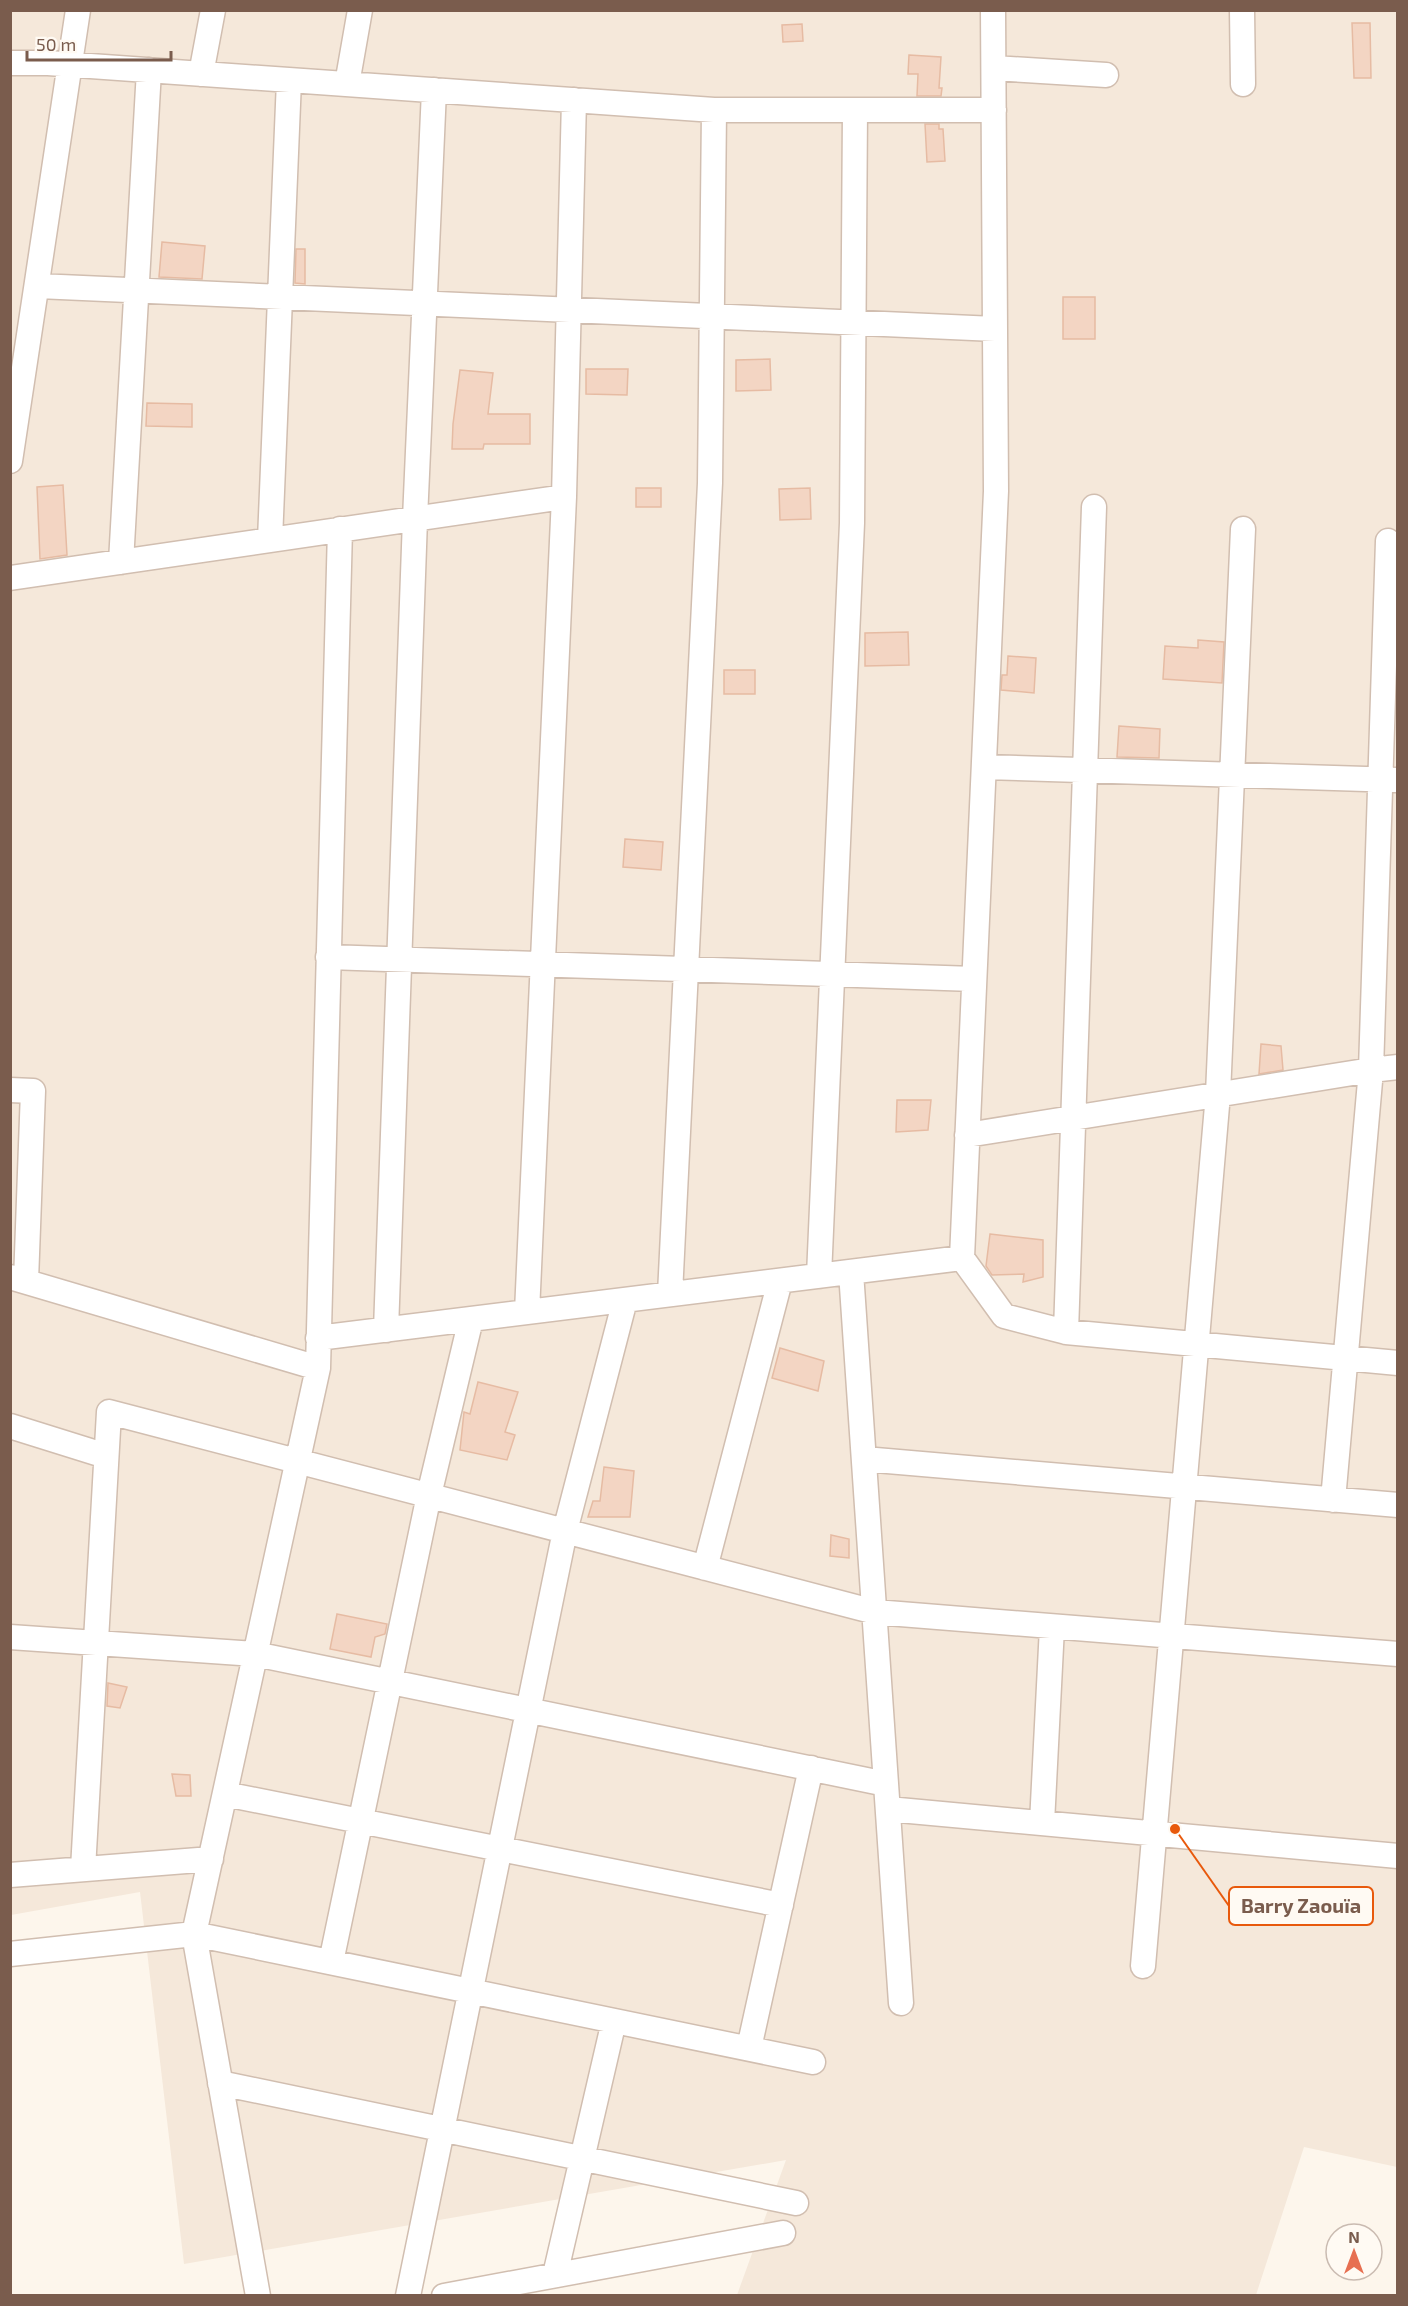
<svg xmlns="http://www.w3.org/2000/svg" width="1408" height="2306" viewBox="0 0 1408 2306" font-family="'Exo 2',sans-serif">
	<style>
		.residential { fill: #f5e8da }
		.building { fill: #f3d5c3; stroke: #e6bba3; stroke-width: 1.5 }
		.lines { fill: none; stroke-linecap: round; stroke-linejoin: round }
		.minor-casing { stroke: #d1beb0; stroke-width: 27 }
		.minor { stroke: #fff; stroke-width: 24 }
		.leader { fill: none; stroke: #e8590c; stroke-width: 2 }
		.callout-dot { fill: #e8590c; stroke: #fffaf3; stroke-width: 2 }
		.callout { fill: #fffaf3; stroke: #e8590c; stroke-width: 2 }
		.callout-label { font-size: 20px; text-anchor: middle; font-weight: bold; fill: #7a5c4d }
	</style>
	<rect width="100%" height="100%" fill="#fdf6ec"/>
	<path class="residential" d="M11,11H1397V2167L1304,2147L1256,2295H737L786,2160L184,2264L140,1892L11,1915Z"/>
	<path class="building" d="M1352,23H1370L1371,78H1354Z
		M802,24L803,41L783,42L782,25Z
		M909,55L941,57L939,88H942L941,96H917L918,74H908Z
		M925,124H939V129H943L945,161L927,162Z
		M162,242L205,246L202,279L159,277Z
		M296,249H305V284L295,283Z
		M1063,297H1095V339H1063Z
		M770,359L771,390L736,391V360Z
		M586,369H628L627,395L586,394Z
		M460,370L493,373L488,414H530V444H484L483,449H452L453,424Z
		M147,403L192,404V427L146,426Z
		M63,485L67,555L40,559L37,487Z
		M636,488H661V507H636Z
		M810,488L811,519L780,520L779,489Z
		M908,632L909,665L865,666V633Z
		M1198,640L1224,642L1222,683L1163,679L1165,646L1198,648Z
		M1008,656L1036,658L1034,693L1001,690L1002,675H1007Z
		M724,670H755V694H724Z
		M1119,726L1160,729L1159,758L1117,757Z
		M625,839L663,842L661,870L623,867Z
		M1261,1044L1281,1046L1283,1070L1259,1074Z
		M897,1100H931L928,1130L896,1132Z
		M990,1234L1043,1240V1277L1023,1282L1024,1274L992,1275L986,1266Z
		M780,1348L824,1361L818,1391L772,1378Z
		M478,1382L518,1392L505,1432L515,1435L507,1460L460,1450L464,1412L470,1414Z
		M604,1467L634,1471L630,1517H588L593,1501H600Z
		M831,1535L849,1539V1558L830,1556Z
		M337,1614L387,1624L385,1634L375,1637L371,1657L330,1649Z
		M108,1683L127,1687L120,1708L107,1706Z
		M172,1774L190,1775L191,1796H176Z"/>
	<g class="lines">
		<defs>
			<path id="minor" d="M993,10L996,491L962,1258L1004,1316L1066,1332L1398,1363
				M1242,10L1243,84
				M10,63H48L714,110H994
				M994,68L1106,75
				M201,74L213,10
				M347,84L360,10
				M38,286L995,329
				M10,461L78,10
				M270,540L289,80
				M121,562L149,70
				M10,578L564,497
				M984,767L1398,780
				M328,957L974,979
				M10,1090L33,1091L26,1281
				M967,1135L1371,1070L1398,1067
				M851,1272L901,2003
				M819,1276L852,523L855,110
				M10,1277L318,1368
				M670,1294L710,483L714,110
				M527,1312L564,497L574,100
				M386,1330L415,519L434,90
				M1066,1332L1094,507
				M318,1338L962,1258
				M10,1426L106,1456
				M864,1459L1398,1505
				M1333,1500L1371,1070L1388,541
				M705,1568L780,1281
				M10,1637L255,1654L886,1784
				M225,1794L781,1905
				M888,1809L1398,1856
				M1042,1823L1052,1627
				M83,1869L109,1412L875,1612L1398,1654
				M10,1875L211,1859
				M10,1954L194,1934L813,2062
				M331,1962L429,1495L471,1319
				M1143,1966L1218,1094L1243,529
				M749,2048L811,1768
				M220,2083L796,2203
				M555,2275L614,2021
				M258,2296L194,1934L318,1368L340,529
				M408,2296L565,1531L625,1300
				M444,2296L783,2233"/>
		</defs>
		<use href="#minor" class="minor-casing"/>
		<use href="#minor" class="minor"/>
	</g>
	<path class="leader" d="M1175 1829L1229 1906"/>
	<circle class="callout-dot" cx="1175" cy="1829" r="6"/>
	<rect class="callout" x="1229" y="1887" width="144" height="38" rx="6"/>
	<g class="callout-label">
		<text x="1301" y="1913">Barry Zaouïa</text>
	</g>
	<rect width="1408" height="2306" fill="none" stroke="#7a5c4d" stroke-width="24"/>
	<g transform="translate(1354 2252)"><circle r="28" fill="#fffaf3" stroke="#cabbb1" stroke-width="1.5"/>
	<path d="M0-4.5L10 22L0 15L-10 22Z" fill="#e76f51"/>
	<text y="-9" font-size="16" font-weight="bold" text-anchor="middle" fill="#7a5c4d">N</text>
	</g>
	<path d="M27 51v9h144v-9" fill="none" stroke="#7a5c4d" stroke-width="3"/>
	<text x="36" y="51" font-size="18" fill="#7a5c4d" stroke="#fffaf3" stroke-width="4.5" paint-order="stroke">50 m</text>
</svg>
